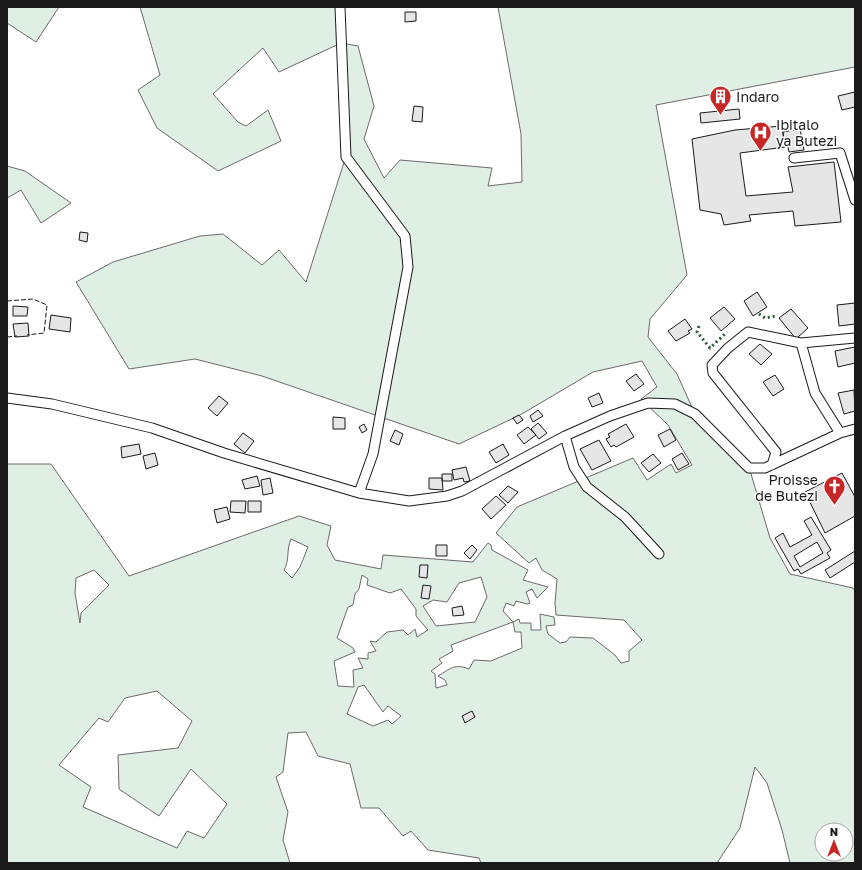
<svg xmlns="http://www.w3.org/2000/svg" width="862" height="870" viewBox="0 0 862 870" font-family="'Golos Text',sans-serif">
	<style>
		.green { fill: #e0efe3; stroke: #6a6a6a; fill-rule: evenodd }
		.building { fill: #e6e6e6; stroke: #1a1a1a; fill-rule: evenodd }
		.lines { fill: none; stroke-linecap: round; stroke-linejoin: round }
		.minor-casing { stroke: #1a1a1a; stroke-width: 11 }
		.minor { stroke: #fff; stroke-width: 9 }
		.hedge { stroke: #2b5a34; stroke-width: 3; stroke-dasharray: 2 3; stroke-linecap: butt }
		.fence { stroke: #1a1a1a; stroke-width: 1; stroke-dasharray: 5 2; stroke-linecap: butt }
		.labels { text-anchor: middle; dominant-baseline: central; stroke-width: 3; stroke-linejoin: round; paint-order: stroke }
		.poi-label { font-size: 14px; fill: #1a1a1a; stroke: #fff; text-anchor: start }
	</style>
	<rect width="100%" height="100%" fill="#fff"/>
	<path class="green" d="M7,7H59L36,42L7,23Z
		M140,7H340L341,43L358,46L374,106L364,139L384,178L400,160L492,168L488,186L522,182L521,134L498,7H855V67L656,105L687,275L650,319L648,337L677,374L695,414L749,467L770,538L790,574L853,588L855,591V863H790L782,830L767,783L755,767L740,828L717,863H481L479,858L428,850L411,831L403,836L379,808H361L350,764L318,756L306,732L288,733L283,772L276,777L288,812L283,840L290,863H7V464H51L129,576L299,516L331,526L327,545L335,560L381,569L383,555L473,562L488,543L491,545L492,550L528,570L523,580L548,587L537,598L532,589L526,592L530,603L527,604L516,601L514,606L506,603L503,611L513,622L519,619L520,623H531V630H541L540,614L554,617L555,625L546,626L548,634L560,643L566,642L570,637L593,638L615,655L621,663L629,661V651L642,640L624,620L556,615L555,603L557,579L542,570L536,558L529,563L496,533L517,507L633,458L647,480L671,464L676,473L692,465L668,425L641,399L657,387L642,361L593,372L520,415L459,444L262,376L195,359L129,369L76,282L113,262L200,236L223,234L262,265L279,250L306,282L346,156L341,43L279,72L263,48L213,94L238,122L246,126L268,110L281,141L218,171L157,128L138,90L160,75ZM291,539L308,547L300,567L292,578L284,570C290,560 286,550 291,539ZM94,570L109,585L81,613L80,623L75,593L76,578ZM362,575L368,579L367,585L390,593L401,589L416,609V616L428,630L417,637L415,629L408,635L403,630L387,632L376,642L370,641L376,651L368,653V659L358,658L363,668L353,670L354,687L338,686L334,661L355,652L353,648L337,638L348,607L353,605L355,594L359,589ZM481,577L487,597L475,622L436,626L423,606L433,600L447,602L459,583ZM513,622L515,632H521L522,648L491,661L474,660L469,669C454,663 450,669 438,676L445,680L447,685L436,688L435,674L431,671L442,663L439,659L453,651L451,645ZM364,685L383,712L388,706L401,716L392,724L388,720L373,726L347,714L358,687ZM157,691L192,721L178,748L118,755L119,789L159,816L191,769L227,804L204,838L187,831L177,848L83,807L91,787L59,765L99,718L108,722L125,698ZM822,830H846V854H822Z
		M7,166L25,171L71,203L41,223L21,190L7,198Z"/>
	<path class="building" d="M405,12H416V21L405,22Z
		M855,92V107L842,110L838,96Z
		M414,106L423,107L422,122L412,121Z
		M739,109L740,119L701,123L700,113Z
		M782,126L785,147L740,153L746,196L793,192L788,167L834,162L841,222L795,226L793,211L749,215L751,221L724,225L721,214L700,210L692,139L735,130Z
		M800,129L804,150L789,152L787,142H784L783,132Z
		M80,232L88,233L87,242L79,240Z
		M757,292L767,307L753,316L744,301Z
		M855,303V324L839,326L837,305Z
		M13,306L28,307L27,316H13Z
		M724,307L735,319L721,331L710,318Z
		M791,309L808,328L796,339L779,318Z
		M51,315L71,318L70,332L49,329Z
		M685,319L692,329L688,331L690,333L676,341L668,331Z
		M28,323L29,336L15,337L13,324Z
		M760,344L772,354L761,365L749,354Z
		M855,347V363L838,367L835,351Z
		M636,374L644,384L634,391L626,381Z
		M775,375L784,389L773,396L763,382Z
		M854,390L855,411L844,414L838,393Z
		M599,393L603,403L592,407L588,398Z
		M219,396L228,403L217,416L208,408Z
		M538,410L543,416L533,422L530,416Z
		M519,415L523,420L517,424L513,418Z
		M333,417L345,418V429H333Z
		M538,423L547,433L539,439L531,429Z
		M364,424L367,430L362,433L359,427Z
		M626,424L634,437L616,447L614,445L611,447L606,439L610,437L608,434Z
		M528,427L536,435L524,444L517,435Z
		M670,429L676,440L664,447L658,435Z
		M395,430L403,434L399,445L390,441Z
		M243,433L254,441L245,453L234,444Z
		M599,440L611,461L592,470L580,449Z
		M139,444L141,454L122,458L121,447Z
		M503,444L509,455L496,463L489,452Z
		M155,453L158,465L146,469L143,456Z
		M682,453L689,464L678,470L672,459Z
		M653,454L661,463L649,472L641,463Z
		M466,467L470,481L464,482L463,478L454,480L452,470Z
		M842,473L855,497V516L825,533L805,492Z
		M442,474H452V481H442Z
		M257,476L260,486L245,489L242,480Z
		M270,478L273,493L263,495L261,480Z
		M429,478H442L443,490L429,489Z
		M508,486L518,492L508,503L499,495Z
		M496,496L506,505L491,519L482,509Z
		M231,501H246L245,513L230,512Z
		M248,501H261V512H248Z
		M227,507L230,519L217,523L214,510Z
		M811,517L831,550L827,553L830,558L801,574L798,569L794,571L775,538L783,533L790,547L812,535L804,521ZM817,542L823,553L800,567L794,556Z
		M436,545H447V556H436Z
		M472,545L477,550L470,559L464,553Z
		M855,551V562L830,578L825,570Z
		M420,565H428L427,578L419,577Z
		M423,585L431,586L429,599L421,598Z
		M462,606L464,615L453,616L452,608Z
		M472,711L475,717L465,723L462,716Z"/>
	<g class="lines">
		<defs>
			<path id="minor" d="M340,7L346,157L405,236L408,267L373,454L359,493
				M794,158L840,153L855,200
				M801,343L855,338
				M7,398L52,404L152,428L224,453L359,493L409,501L447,496L462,491L565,436L610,416L648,403L675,404L695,414L749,468H765L840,433L855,429
				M565,436L574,467L587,487L625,517L659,554
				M772,465L776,452L713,373L712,365L728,348L748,332L801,343L815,393L840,433"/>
		</defs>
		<use href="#minor" class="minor-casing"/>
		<use href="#minor" class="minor"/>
		<path class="hedge" d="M759,314L765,318L776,316
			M699,326L697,332L710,348L727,332"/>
		<path class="fence" d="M7,301L33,299L47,305L44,333L27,335
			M7,337L17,336"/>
	</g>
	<defs>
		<symbol id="building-pin" viewBox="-11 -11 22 30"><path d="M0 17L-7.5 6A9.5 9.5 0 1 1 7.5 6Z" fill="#c62828" stroke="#fff"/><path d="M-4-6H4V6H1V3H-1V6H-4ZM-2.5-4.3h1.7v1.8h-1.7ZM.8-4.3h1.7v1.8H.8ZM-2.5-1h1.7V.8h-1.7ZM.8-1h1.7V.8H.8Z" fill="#fff"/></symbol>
		<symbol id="hospital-pin" viewBox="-11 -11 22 30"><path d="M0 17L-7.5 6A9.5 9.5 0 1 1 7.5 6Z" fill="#c62828" stroke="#fff"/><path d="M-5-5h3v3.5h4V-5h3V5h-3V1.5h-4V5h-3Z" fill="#fff"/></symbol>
		<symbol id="church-pin" viewBox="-11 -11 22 30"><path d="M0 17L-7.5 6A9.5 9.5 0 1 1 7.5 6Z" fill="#c62828" stroke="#fff"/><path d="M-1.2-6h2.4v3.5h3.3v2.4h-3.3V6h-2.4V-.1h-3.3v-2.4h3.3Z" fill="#fff"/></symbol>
	</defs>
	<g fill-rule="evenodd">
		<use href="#building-pin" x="708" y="84" width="25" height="34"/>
		<use href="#hospital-pin" x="748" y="120" width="25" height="34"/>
		<use href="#church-pin" x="822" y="474" width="25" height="34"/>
	</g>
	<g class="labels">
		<g class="poi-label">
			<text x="736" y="96">Indaro</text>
			<text x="776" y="124">Ibitalo<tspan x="776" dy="16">ya Butezi</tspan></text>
			<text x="818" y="479" text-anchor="end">Proisse<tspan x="818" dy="16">de Butezi</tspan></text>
		</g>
	</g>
	<rect width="862" height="870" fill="none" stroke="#1a1a1a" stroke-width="16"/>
	<g transform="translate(834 842)"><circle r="19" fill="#ffffff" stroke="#a3a3a3"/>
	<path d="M0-3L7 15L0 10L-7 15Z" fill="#c62828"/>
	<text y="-6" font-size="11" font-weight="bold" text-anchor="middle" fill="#1a1a1a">N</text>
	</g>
</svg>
